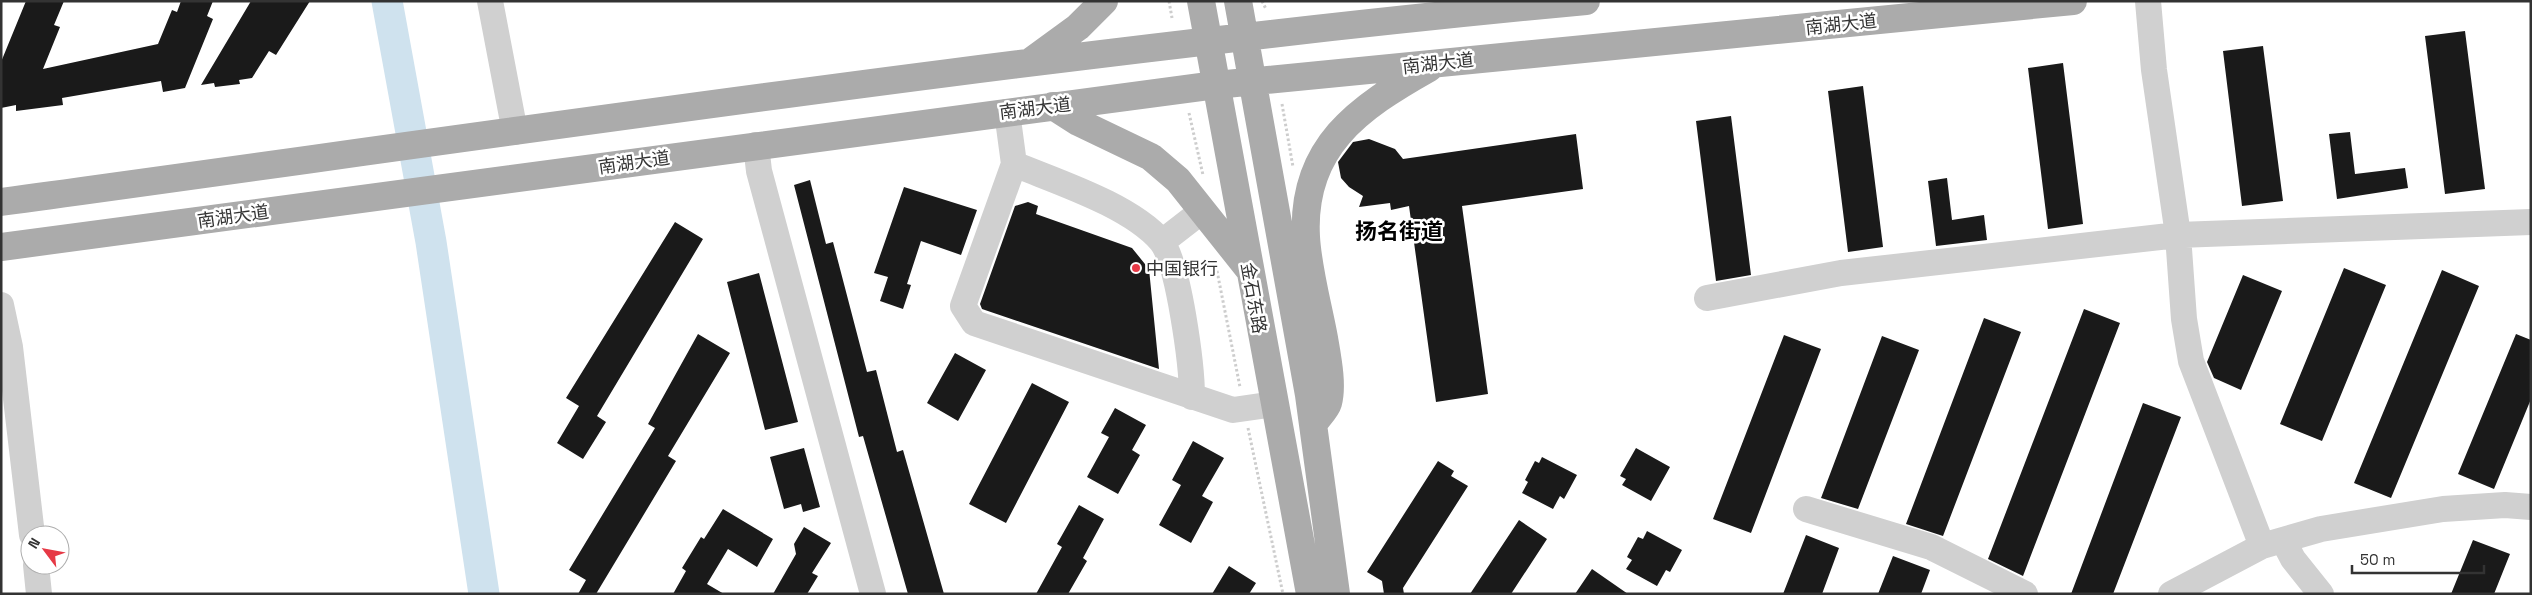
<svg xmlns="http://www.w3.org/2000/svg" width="2532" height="595" viewBox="0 0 2532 595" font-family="'Space Grotesk','Noto Sans SC',sans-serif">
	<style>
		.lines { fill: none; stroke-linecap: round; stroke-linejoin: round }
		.river { stroke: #cfe2ee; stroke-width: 31 }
		.building { fill: #1a1a1a }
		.path { stroke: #cdcdcd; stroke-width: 3; stroke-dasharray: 2.5 2.5; stroke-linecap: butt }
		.minor { stroke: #d0d0d0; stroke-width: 26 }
		.major { stroke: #ababab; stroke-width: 28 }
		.poi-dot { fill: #e63946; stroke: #fff; stroke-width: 2 }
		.labels { text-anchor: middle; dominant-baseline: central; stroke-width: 5; stroke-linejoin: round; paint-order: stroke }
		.street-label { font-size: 18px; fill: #333; stroke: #fff }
		.poi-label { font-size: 18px; fill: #333; stroke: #fff; text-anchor: start }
		.district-label { font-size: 22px; font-weight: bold; fill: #000; stroke: #fff }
	</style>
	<rect width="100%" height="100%" fill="#fff"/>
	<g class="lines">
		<path class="river" d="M387,1L431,242L484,594"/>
	</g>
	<path class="building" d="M26,1H64L54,25L60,27L43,69L158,44L172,10L177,12L181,1H213L207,16L213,19L185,88L163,92L161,81L62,98L63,105L16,111V105L1,108V62Z
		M251,1H310L276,55L269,51L252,78L239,80L240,84L215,87L214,83L201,85Z
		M2465,31L2485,189L2445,194L2425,36Z
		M2263,46L2283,201L2242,206L2223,51Z
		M2063,63L2083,224L2048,229L2028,68Z
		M1863,86L1883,247L1848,252L1828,91Z
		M1731,116L1751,275L1716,281L1696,121Z
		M2350,132L2355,174L2405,168L2408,188L2337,199L2329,134Z
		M1576,134L1583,189L1462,206L1488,394L1436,402L1409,206L1391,210L1390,203L1359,207L1363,196L1349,187L1341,178L1338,162L1353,142L1369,139L1395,149L1403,159Z
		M1947,178L1952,220L1984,215L1987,240L1936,246L1928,181Z
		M810,180L826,244L833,242L867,372L876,370L897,452L903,450L944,594H908L863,436L859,437L794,185Z
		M904,187L977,210L961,255L921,241L907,284L911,285L903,309L880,301L888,277L874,273Z
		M1028,202L1038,206L1036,214L1132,248L1149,269L1159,369L982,309L980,304L1015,206Z
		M675,222L703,239L597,416L606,422L583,459L557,443L579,406L566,398Z
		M2344,268L2386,285L2322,441L2280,424Z
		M2442,270L2479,286L2391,498L2354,483Z
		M759,273L798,422L765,430L727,282Z
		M2243,275L2282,291L2241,390L2214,378L2207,362Z
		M2084,309L2120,323L2023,576L1988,559Z
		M1984,318L2021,332L1943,536L1906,524Z
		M698,334L730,353L668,456L676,461L596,594H578L586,580L569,570L655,428L648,424Z
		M2516,334L2531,340V399L2494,489L2458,474Z
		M1784,335L1821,349L1751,533L1713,519Z
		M1882,336L1919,350L1858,509L1821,498Z
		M955,353L986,370L958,421L927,403Z
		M1032,383L1069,402L1006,523L969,504Z
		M2143,403L2181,417L2113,594H2071Z
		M1115,408L1146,425L1132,450L1140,455L1118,494L1087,477L1109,437L1101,433Z
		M1193,441L1224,458L1202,496L1213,502L1191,543L1159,525L1181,485L1172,480Z
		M804,448L820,507L803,512L801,504L784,509L770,457Z
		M1636,448L1670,467L1651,501L1622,485L1626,479L1620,476Z
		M1542,457L1577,475L1564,499L1560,496L1553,509L1522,493L1528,482L1525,480L1535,461L1539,463Z
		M1438,461L1454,471L1451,476L1468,486L1403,588L1404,594H1384L1382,581L1367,572Z
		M1079,505L1104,519L1083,558L1087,561L1068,594H1036L1062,547L1057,544Z
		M723,509L773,539L757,567L728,549L707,584L724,594H673L686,571L682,568L701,537L704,539Z
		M1519,520L1547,539L1511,594H1470Z
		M804,527L831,543L812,573L818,576L807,594H773L796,554L794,544Z
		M1647,531L1682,550L1670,572L1666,570L1657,586L1626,569L1632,560L1627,557L1638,537L1643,539Z
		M1806,535L1839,548L1822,594H1783Z
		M2473,540L2510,554L2494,594H2451Z
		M1893,556L1930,570L1921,594H1878Z
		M1229,566L1256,583L1249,594H1212Z
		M1592,569L1628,594H1575Z"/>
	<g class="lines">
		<path class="path" d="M1169,1L1172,18
			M1262,1L1266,9
			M1282,104L1293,167
			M1189,113L1203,175
			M1216,266L1240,387
			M1248,428L1283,594"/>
		<path class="minor" d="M490,1L515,132
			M2148,1L2154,70L2178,235L2184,319L2191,361L2262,546
			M1007,112L1014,164L963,306L974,323L1233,410L1274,404
			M756,145L759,171L873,594
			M1014,164C1057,182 1130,205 1161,241C1179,263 1192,367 1192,397
			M1162,242L1202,211
			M1707,298L1841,273L2178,235L2531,222
			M1,305L10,347L32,535
			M1806,509L1931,547L2025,594
			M2283,540L2293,559L2321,594
			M36,565L39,594
			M2171,594L2262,546L2321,529L2443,509L2505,505L2531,507"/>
		<path class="major" d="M1201,1L1310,594
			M1238,1L1309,395L1336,594
			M1030,62L1078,27L1104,1
			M1053,106L1078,122L1151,157L1178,180L1248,268
			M1,202C529,130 1056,51 1586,1
			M1,247L1216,85L2073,1
			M1313,424C1317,418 1326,410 1328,403C1333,385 1327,356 1324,338C1318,305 1308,271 1306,237C1301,147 1358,108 1429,68"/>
	</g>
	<circle class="poi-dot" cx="1136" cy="268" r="5"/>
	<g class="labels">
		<g class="street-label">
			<text transform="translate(1841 24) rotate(-6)">南湖大道</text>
			<text transform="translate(1438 63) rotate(-6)">南湖大道</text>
			<text transform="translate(1035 108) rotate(-7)">南湖大道</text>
			<text transform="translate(634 162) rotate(-8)">南湖大道</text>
			<text transform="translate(233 216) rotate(-8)">南湖大道</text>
			<text transform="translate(1254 298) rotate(80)">金石东路</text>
		</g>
		<g class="poi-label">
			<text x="1146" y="268">中国银行</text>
		</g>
		<g class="district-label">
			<text x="1399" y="231">扬名街道</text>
		</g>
	</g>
	<rect width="2532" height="595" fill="none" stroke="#333333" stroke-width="5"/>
	<g transform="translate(45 550) rotate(302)"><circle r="24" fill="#ffffff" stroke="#adadad"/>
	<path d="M0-4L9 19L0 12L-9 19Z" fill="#e63946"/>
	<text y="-8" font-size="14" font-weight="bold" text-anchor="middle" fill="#333333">N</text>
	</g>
	<path d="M2352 565v8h132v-8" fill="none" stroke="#333333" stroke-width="2.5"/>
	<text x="2360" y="565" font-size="15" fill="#333333" stroke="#ffffff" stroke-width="4" paint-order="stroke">50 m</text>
</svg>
